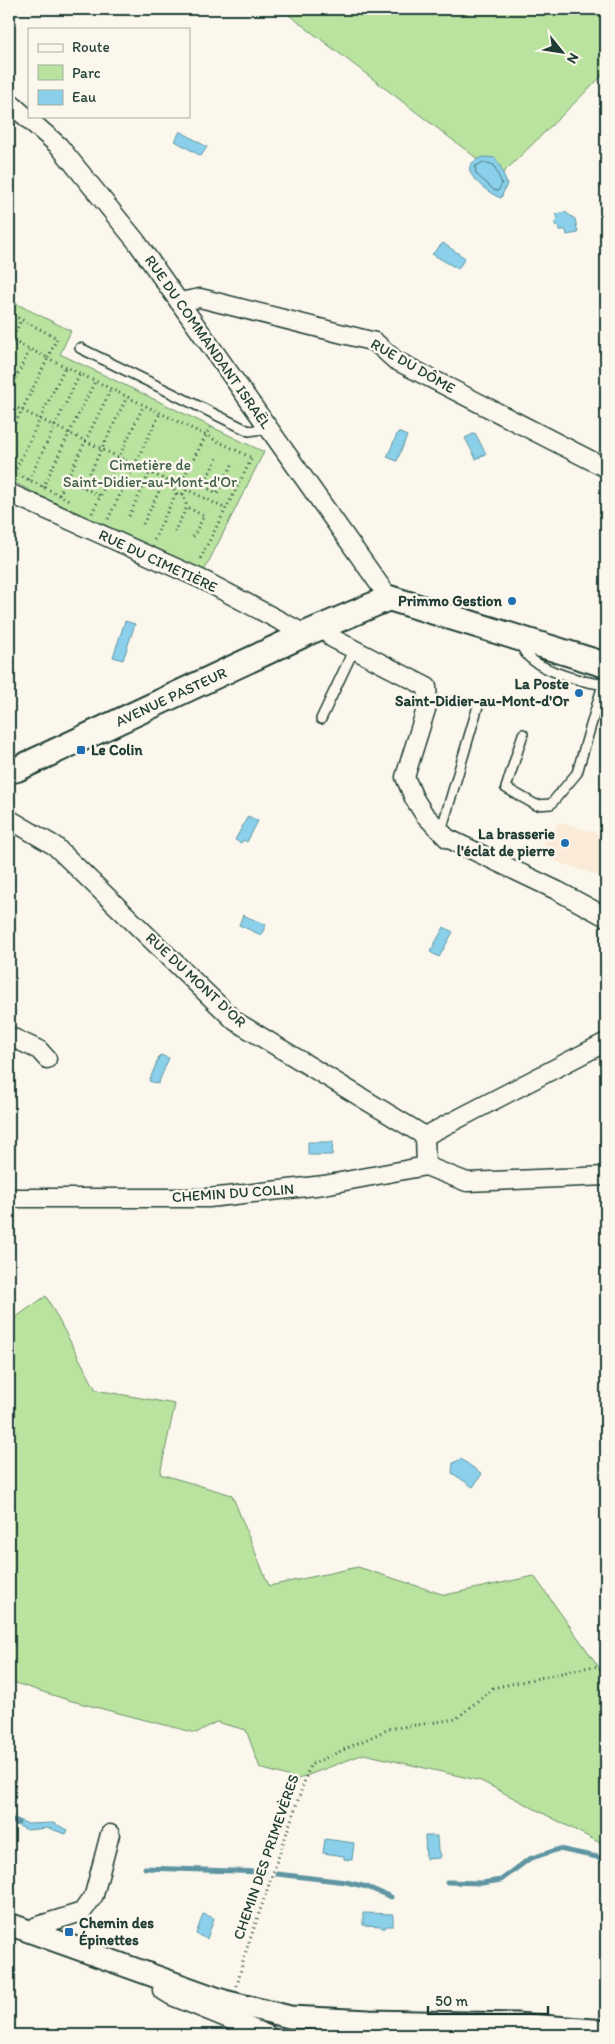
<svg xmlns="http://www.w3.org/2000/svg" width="615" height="2044" viewBox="0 0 615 2044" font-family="Itim,sans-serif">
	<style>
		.built { fill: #faead7 }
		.green { fill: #bae3a0; stroke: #6c906a }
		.water { fill: #8ad0eb; stroke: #5f95a2 }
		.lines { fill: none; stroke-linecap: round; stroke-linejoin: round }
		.shore { stroke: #4a787d; stroke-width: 1 }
		.stream { stroke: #5f95a2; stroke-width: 5 }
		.service-casing { stroke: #1f3d34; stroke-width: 12 }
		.minor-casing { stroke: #1f3d34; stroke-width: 21 }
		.tertiary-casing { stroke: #1f3d34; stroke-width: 25 }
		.secondary-casing { stroke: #1f3d34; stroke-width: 28 }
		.path { stroke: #1f3d34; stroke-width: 3; stroke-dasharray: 1 4; stroke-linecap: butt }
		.service { stroke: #fbf7ec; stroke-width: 9 }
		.minor { stroke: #fbf7ec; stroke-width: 18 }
		.tertiary { stroke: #fbf7ec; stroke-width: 21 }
		.secondary { stroke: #fbf7ec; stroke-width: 24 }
		.poi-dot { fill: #1f6fb2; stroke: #fbf7ec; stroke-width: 2 }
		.labels { text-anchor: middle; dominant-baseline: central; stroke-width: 5; stroke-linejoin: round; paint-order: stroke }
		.street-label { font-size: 15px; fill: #1f3d34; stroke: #fbf7ec }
		.park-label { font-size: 15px; fill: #3e5e4a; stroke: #fbf7ec }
		.poi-label { font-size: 15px; font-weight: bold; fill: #1f3d34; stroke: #fbf7ec; text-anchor: end }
	</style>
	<rect width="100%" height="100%" fill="#fbf7ec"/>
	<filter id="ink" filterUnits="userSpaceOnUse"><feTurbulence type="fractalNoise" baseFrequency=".02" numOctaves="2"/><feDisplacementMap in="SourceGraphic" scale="10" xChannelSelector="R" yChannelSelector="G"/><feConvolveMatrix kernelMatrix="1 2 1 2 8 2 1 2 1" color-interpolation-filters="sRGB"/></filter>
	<g filter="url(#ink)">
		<path class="built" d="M559,822L606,836V878L536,855Z"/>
		<path class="green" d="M281,9H606V72L500,176Z
			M9,300L71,331L60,354L264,452L203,573L117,534L9,480Z
			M46,1296L96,1390L175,1404L160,1474L232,1495L269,1586L358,1567L445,1595L534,1576L606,1677V1846L481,1781L364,1754L298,1779L260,1768L246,1730L216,1722L196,1733L68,1700L9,1681V1322Z
			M293,2027L423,2029L424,2035H321Z"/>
		<path class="water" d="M180,131L207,147L201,156L175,141Z
			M483,157L495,158L499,163L507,184L501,198C491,195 466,177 470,166C472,161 479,159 483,157Z
			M565,212L575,219L578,233L567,235L566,230H560L559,226L555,225V222L558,219L556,214Z
			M443,243L465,258L458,269L432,254Z
			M398,432L407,436L397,461L387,457Z
			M475,433L486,454L476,459L465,438Z
			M125,621L135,624L123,660L113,657Z
			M248,816L258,821L247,842L243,840L241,843L235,840Z
			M243,915L266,925L261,935L239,925Z
			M444,927L453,932L439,957L430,952Z
			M160,1055L169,1058L158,1084L149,1081Z
			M308,1142H333L332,1155H308Z
			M461,1459L482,1474L473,1487L452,1473L453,1463Z
			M15,1818L28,1824L53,1823L68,1830L66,1834L48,1828L28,1830L12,1823Z
			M425,1836H437L438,1851L441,1855L440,1858L426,1859Z
			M325,1839L354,1843L352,1860L344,1859V1856L323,1853Z
			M363,1913L393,1914V1926H386L385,1928H382L381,1926L363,1925Z
			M203,1914L214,1918L207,1939L196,1934Z"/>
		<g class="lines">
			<path class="shore" d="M484,162L494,165L502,184L498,191L494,190L476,174L475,167Z"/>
			<path class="stream" d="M9,1818L18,1823
				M145,1868L265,1872
				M277,1874L346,1882L367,1887L391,1897
				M447,1882L482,1883L501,1880L529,1859L559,1849L597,1857L606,1864"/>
			<defs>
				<path id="service" d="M80,348L249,431L269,428
					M522,643C521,667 584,683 603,684
					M321,719L354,649
					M523,734L506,788L536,805L551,804L577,773L606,674
					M441,831L478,706"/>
				<path id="minor" d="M9,102L59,146L136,241L389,598
					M179,302L200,298L375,342L395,360L606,468
					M9,493L203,580L305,634
					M326,625L332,638L427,687L428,703L405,777L414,798L424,814L447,838L558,891L606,917
					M9,819L55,846L235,1021L425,1136
					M9,1036L39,1050L47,1059
					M425,1136L606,1042
					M425,1136L426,1166
					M426,1166L467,1182L606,1176
					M9,1198H209L324,1185L426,1166
					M35,1932L37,1926L82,1912L94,1895L110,1834
					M166,1981L162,1990L172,1996L268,2035"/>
				<path id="tertiary" d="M9,1924L224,2001L290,2017L369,2021L516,2024L606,2031"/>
				<path id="secondary" d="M9,771L17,769L305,634L389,598L606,665"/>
			</defs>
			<use href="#service" class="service-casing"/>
			<use href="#minor" class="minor-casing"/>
			<use href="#tertiary" class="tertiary-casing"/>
			<use href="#secondary" class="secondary-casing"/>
			<path class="path" d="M9,313L57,338L48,358L252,458L199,561
				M9,339L48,358L9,436
				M9,346L21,320
				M9,392L30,349
				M9,404L174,484
				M9,470L69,500
				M14,473L65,367
				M67,479L100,496
				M29,480L80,374
				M173 487a7 7 0 1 1 14 0a7 7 0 1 1-14 0Z
				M182,481L212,424
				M186,485L195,482L217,493L233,463
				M203,486L218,456
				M43,487L95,381
				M83,487L127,397
				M186,489L226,509
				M183,494L187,507
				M59,495L111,389
				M92,513L144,405
				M129,516L150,472
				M108,519L160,413
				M143,524L165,479
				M174,532L187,507L204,516L192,539
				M154,540L176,493
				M237,1986L244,1957L310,1765L389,1729L456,1719L493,1688L594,1666L606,1671"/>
			<use href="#service" class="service"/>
			<use href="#minor" class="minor"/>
			<use href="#tertiary" class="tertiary"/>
			<use href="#secondary" class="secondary"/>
		</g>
	</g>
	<g class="poi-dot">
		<circle cx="512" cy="601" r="5"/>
		<circle cx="579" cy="693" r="5"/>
		<rect x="76" y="745" width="10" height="10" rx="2.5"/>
		<circle cx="565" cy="843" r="5"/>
		<rect x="64" y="1927" width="10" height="10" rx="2.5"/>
	</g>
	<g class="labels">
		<g class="street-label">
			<text transform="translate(208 342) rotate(55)">RUE DU COMMANDANT ISRAËL</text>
			<text transform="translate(413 366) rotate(30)">RUE DU DÔME</text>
			<text transform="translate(158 561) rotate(25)">RUE DU CIMETIÈRE</text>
			<text transform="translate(171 697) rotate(-25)">AVENUE PASTEUR</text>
			<text transform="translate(196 980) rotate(43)">RUE DU MONT D'OR</text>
			<text transform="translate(233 1193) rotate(-4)">CHEMIN DU COLIN</text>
			<text transform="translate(266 1857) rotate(-71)">CHEMIN DES PRIMEVÈRES</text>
		</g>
		<g class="park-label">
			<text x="150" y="465">Cimetière de<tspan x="150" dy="17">Saint-Didier-au-Mont-d'Or</tspan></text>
		</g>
		<g class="poi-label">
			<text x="502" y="601">Primmo Gestion</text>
			<text x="569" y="684">La Poste<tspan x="569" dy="17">Saint-Didier-au-Mont-d'Or</tspan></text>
			<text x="91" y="750" text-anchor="start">Le Colin</text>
			<text x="555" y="834">La brasserie<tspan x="555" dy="17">l'éclat de pierre</tspan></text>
			<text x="79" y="1923" text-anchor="start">Chemin des<tspan x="79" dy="17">Épinettes</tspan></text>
		</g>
	</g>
	<rect width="615" height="2044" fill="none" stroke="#fbf7ec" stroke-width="30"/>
	<rect x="15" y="15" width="585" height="2014" fill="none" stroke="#1f3d34" stroke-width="2" filter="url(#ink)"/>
	<rect x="28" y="28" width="162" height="90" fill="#fbf7ec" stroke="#a3ada2"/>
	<rect x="38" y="44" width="25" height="8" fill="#fbf7ec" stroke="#a3ada2"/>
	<text x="72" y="52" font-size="15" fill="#1f3d34">Route</text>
	<rect x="38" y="65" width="25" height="15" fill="#bae3a0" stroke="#a3ada2"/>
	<text x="72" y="78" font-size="15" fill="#1f3d34">Parc</text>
	<rect x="38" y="90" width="25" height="15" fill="#8ad0eb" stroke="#a3ada2"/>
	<text x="72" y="102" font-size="15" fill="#1f3d34">Eau</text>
	<g transform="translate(562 52) rotate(120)" stroke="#fbf7ec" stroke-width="4" paint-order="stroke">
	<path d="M0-4L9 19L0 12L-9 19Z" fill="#1f3d34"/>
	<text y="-8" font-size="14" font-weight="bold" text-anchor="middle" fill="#1f3d34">N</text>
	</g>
	<path d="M428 2006v8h120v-8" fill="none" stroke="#1f3d34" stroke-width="2.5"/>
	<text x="435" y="2006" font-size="15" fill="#1f3d34" stroke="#fbf7ec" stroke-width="4" paint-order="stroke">50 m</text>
</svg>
